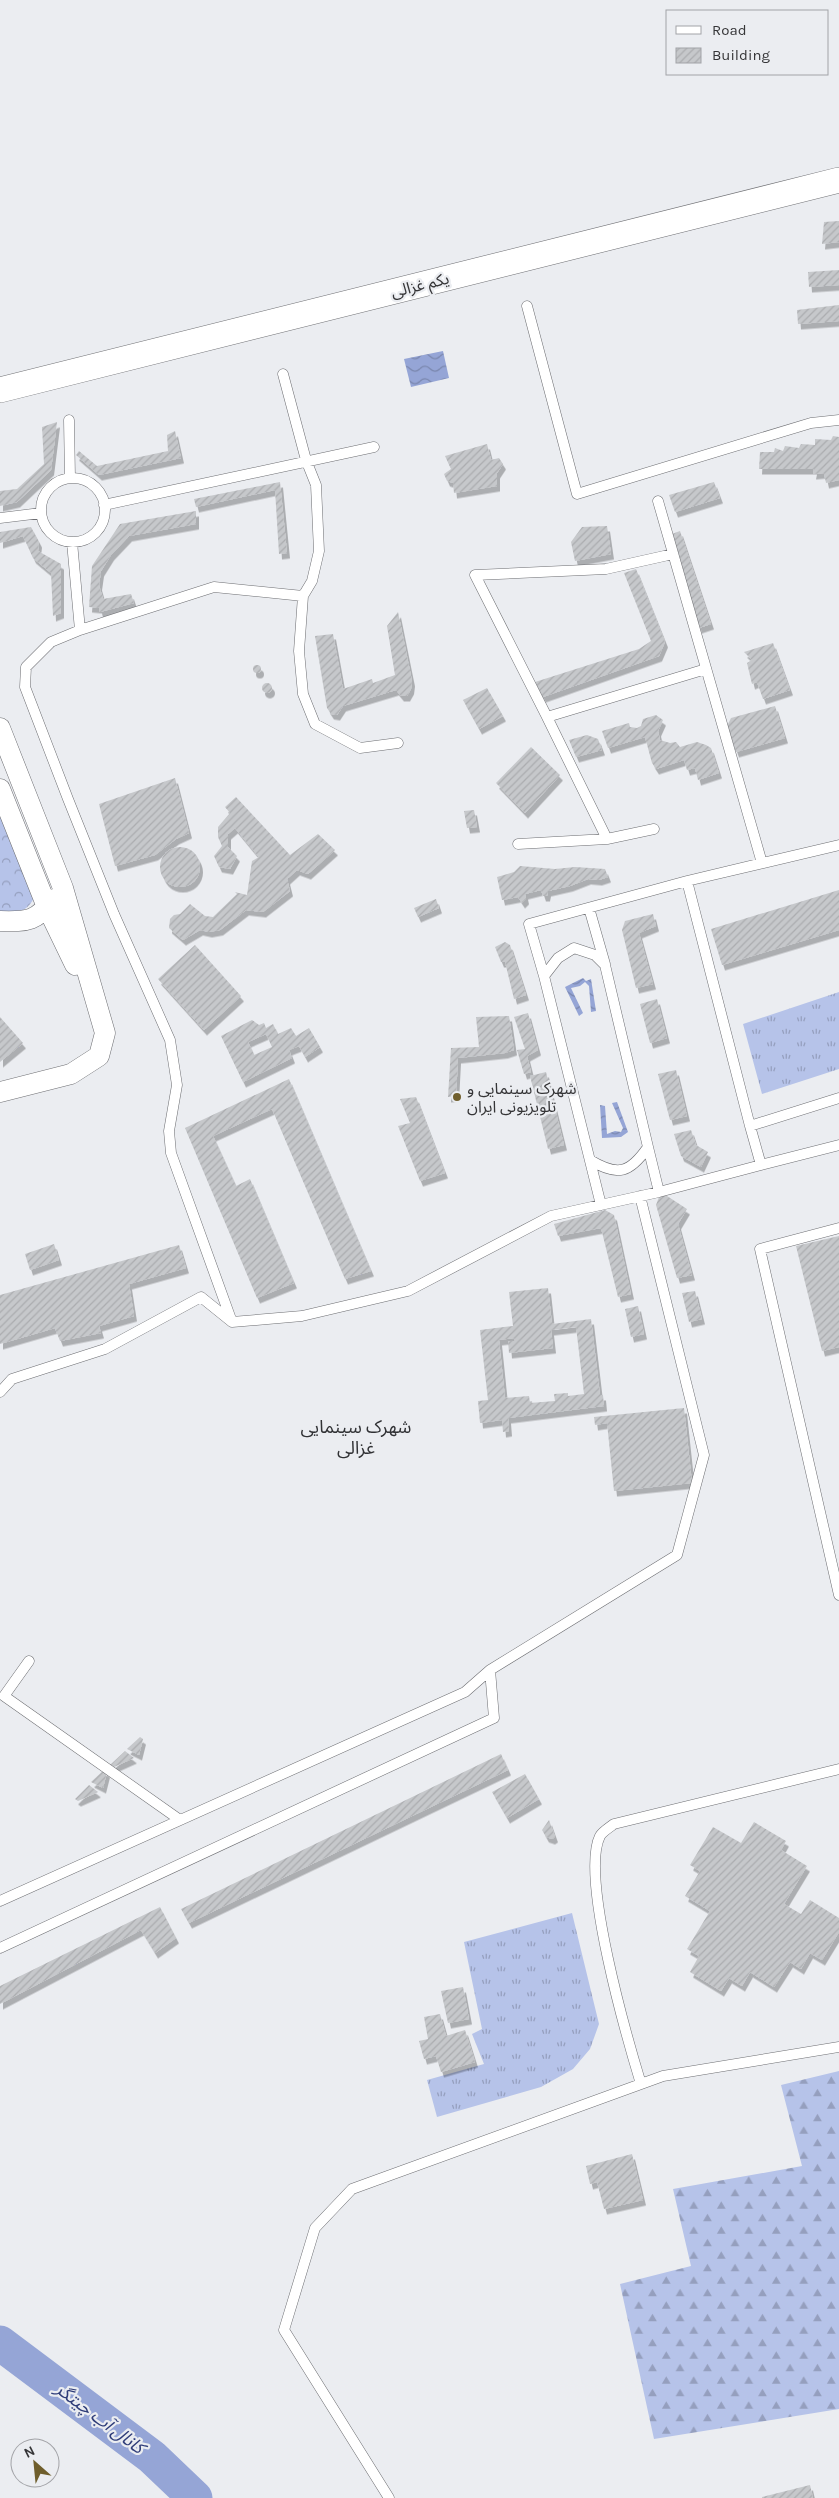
<svg xmlns="http://www.w3.org/2000/svg" width="839" height="2498" viewBox="0 0 839 2498" font-family="Karla,'Noto Sans Arabic',sans-serif">
	<style>
		.grass { fill: url(#grass-tufts) }
		.forest { fill: url(#forest-firs) }
		.park { fill: url(#park-crowns) }
		.water { fill: url(#water-waves) }
		.lines { fill: none; stroke-linecap: round; stroke-linejoin: round }
		.river { stroke: #95a5d6; stroke-width: 35 }
		.building { fill: url(#building-hatch); fill-rule: evenodd; filter: url(#shadow) }
		.service-casing { stroke: #6d6e72; stroke-width: 11 }
		.minor-casing { stroke: #6d6e72; stroke-width: 21 }
		.tertiary-casing { stroke: #6d6e72; stroke-width: 26 }
		.service { stroke: #fff; stroke-width: 10 }
		.minor { stroke: #fff; stroke-width: 20 }
		.tertiary { stroke: #fff; stroke-width: 25 }
		.poi-dot { fill: #6f5e2c; stroke: #ebedf1; stroke-width: 2 }
		.labels { text-anchor: middle; dominant-baseline: central; stroke-width: 4.5; stroke-linejoin: round; paint-order: stroke }
		.street-label { font-size: 16px; fill: #353537; stroke: #ebedf1 }
		.poi-label { font-size: 16px; fill: #353537; stroke: #ebedf1; text-anchor: start }
		.neighbourhood-label { font-size: 18px; fill: #313235; stroke: #ebedf1 }
		.water-label { font-size: 18px; font-style: italic; fill: #2f3d79; stroke: #ebedf1 }
	</style>
	<defs>
		<pattern id="grass-tufts" width="24" height="20" patternUnits="userSpaceOnUse" patternTransform="scale(1.25)"><rect width="24" height="20" fill="#b6c3e9"/><path d="M3 7l-1-3M5 7V3M7 7l1-3M15 17l-1-3M17 17v-4M19 17l1-3" fill="none" stroke="#959fbe"/></pattern>
		<pattern id="forest-firs" width="22" height="20" patternUnits="userSpaceOnUse" patternTransform="scale(1.25)"><rect width="22" height="20" fill="#b6c3e9"/><path d="M5 1l3.5 6h-7zM16 11l3.5 6h-7z" fill="#959fbe"/></pattern>
		<pattern id="park-crowns" width="20" height="18" patternUnits="userSpaceOnUse" patternTransform="scale(1.25)"><rect width="20" height="18" fill="#b6c3e9"/><path d="M2 6a3 3 0 1 1 6 0M12 15a3 3 0 1 1 6 0" fill="none" stroke="#959fbe"/></pattern>
		<pattern id="water-waves" width="16" height="10" patternUnits="userSpaceOnUse" patternTransform="scale(1.25)"><rect width="16" height="10" fill="#95a5d6"/><path d="M0 5q4-4 8 0t8 0" fill="none" stroke="#7a87ae"/></pattern>
		<pattern id="building-hatch" width="6" height="6" patternUnits="userSpaceOnUse" patternTransform="scale(1.25)"><rect width="6" height="6" fill="#c6c8cb"/><path d="M-1 1l2-2M0 6l6-6M5 7l2-2" fill="none" stroke="#abacaf"/></pattern>
		<filter id="shadow"><feDropShadow dx="3" dy="5.5" stdDeviation="0" flood-color="#0004"/></filter>
	</defs>
	<rect width="100%" height="100%" fill="#ebedf1"/>
	<path class="grass" d="M839,992V1069L762,1094L743,1024Z
		M572,1913L599,2024L590,2049L573,2069L541,2087L437,2117L427,2080L484,2064L472,2034L482,2029L464,1942Z"/>
	<path class="forest" d="M839,2071V2409L654,2439L620,2284L691,2266L673,2189L802,2166L781,2085Z"/>
	<path class="park" d="M0,814L34,898C26,913 16,913 0,914Z"/>
	<path class="water" d="M443,351L449,378L411,387L404,359Z
		M583,978L586,981L591,979L596,1011L591,1012L589,986L585,982L580,986L571,988L583,1013L579,1016L565,987Z
		M617,1102L628,1132L621,1137L602,1138L600,1105L605,1106L607,1134L615,1131L621,1132L623,1128L612,1103Z"/>
	<g class="lines">
		<path class="river" d="M0,2343L152,2457L195,2498"/>
	</g>
	<path class="building" d="M839,221V242L822,244L824,222Z
		M839,270V285L809,287L808,272Z
		M839,305V321L798,324L797,310Z
		M57,422L51,470L17,502L0,506V491L17,489L44,464L42,427Z
		M175,431L181,458L99,475L76,455L79,451L97,466L168,451L167,435Z
		M833,436L839,437V480L826,483L824,473L813,474L814,469H759L760,452H774L775,448L783,451L785,446L799,448L801,444L815,445V439L831,440Z
		M487,444L491,460L499,458L503,464L497,473V486L454,493L453,483L447,481L444,474L451,469L445,456Z
		M280,482L287,553L279,554L275,490L196,507L194,499Z
		M714,482L720,498L675,512L669,495Z
		M196,511V524L129,536L111,555L101,571L99,585L103,599L131,594L134,603L100,612L99,608L89,607L92,566L120,524Z
		M607,526L611,554L575,561L571,542L582,527Z
		M31,527L39,542L38,551L61,564V613L53,616L51,573L33,558L23,536L0,543V532Z
		M680,531L711,624L699,628L672,534Z
		M636,569L665,642L659,656L543,697L535,682L639,649L651,641L624,573Z
		M398,612L412,681L411,689L407,696H401L396,690L343,706L337,715L331,714L327,708L315,636L333,634L343,689L372,679L373,683L395,675L387,626Z
		M773,643L790,690L763,699L757,682L752,684L747,663L752,660L744,652Z
		M253 669a4 4 0 1 1 8 0a4 4 0 1 1-8 0Z
		M262 688a5 5 0 1 1 10 0a5 5 0 1 1-10 0Z
		M487,688L503,716L479,729L463,700Z
		M775,706L785,738L736,752L727,726L731,718Z
		M656,715L663,720L658,731L660,740L670,743L676,742L680,747L697,742L706,745L711,748L719,773L698,780L695,768L687,770L684,760L656,769L652,763L645,737L608,748L602,731L629,723L630,727L637,728L641,726L643,719Z
		M587,735L598,739L602,750L576,757L569,740Z
		M531,747L560,775L525,813L496,783Z
		M175,778L189,833L176,839L155,855L115,866L99,804Z
		M236,797L290,855L318,834L335,850L308,874L297,870L287,879L290,891L263,912L246,910L220,930L209,932L200,930L183,940L169,928L170,919L174,915L180,914L190,904L205,916L213,917L237,894L235,892L247,895L252,861L259,857L235,828L228,834V847L237,856L230,869L219,867L214,856L222,846L218,837V827L230,813L225,807Z
		M474,810L477,827L467,828L464,811Z
		M160 867a20 20 0 1 1 40 0a20 20 0 1 1-40 0Z
		M520,866L555,869L575,867L605,869L608,877L599,880L588,879L570,886L548,891L547,896H543L541,890L525,894L526,899L522,903L518,897L502,900L497,877L514,872Z
		M839,890V930L722,965L711,929Z
		M436,899L439,908L418,917L414,908Z
		M653,914L656,926L639,933L653,984L636,988L622,930L625,921Z
		M505,942L510,945L526,995L514,999L505,962H501L495,947Z
		M195,945L241,996L204,1030L158,979Z
		M657,999L667,1038L650,1043L640,1004Z
		M528,1013L538,1050L527,1056L531,1072L524,1074L517,1050L525,1049L514,1017Z
		M509,1016L514,1050L505,1053L458,1058L456,1096L448,1097L451,1048L479,1047L476,1017Z
		M0,1017L23,1043L0,1062Z
		M252,1020L259,1025L264,1023L266,1028L273,1024L278,1034L291,1028L296,1036L309,1028L320,1047L305,1057L299,1046L289,1050L292,1058L243,1082L221,1036ZM266,1034L272,1047L254,1055L248,1042Z
		M676,1070L687,1116L670,1120L658,1074Z
		M546,1072L564,1145L548,1149L530,1076Z
		M289,1079L371,1271L345,1279L272,1109L213,1136L236,1186L250,1179L294,1283L257,1298L185,1128Z
		M416,1097L445,1173L420,1181L398,1126L410,1123L400,1099Z
		M691,1130L696,1145L708,1152L701,1167L681,1156L674,1134Z
		M664,1194L687,1209L678,1224L692,1275L677,1278L656,1205L659,1197Z
		M605,1210L614,1215L631,1294L618,1297L601,1228L558,1236L554,1224Z
		M839,1236V1347L822,1351L796,1246Z
		M54,1244L59,1260L30,1270L25,1254Z
		M179,1245L186,1268L129,1284L134,1316L99,1326L101,1333L60,1341L55,1328L0,1344V1295Z
		M548,1288L552,1324L591,1319L600,1395H603L604,1406L508,1418L509,1431L503,1432L502,1420L480,1423L478,1401L488,1400L480,1330L513,1326L509,1292ZM576,1327L584,1394L568,1396V1393L554,1394L555,1401L530,1403L529,1396L505,1398L499,1340L514,1338L515,1341H508L509,1353L553,1348L551,1330Z
		M695,1291L702,1319L689,1322L682,1293Z
		M638,1306L644,1334L631,1337L625,1309Z
		M684,1408L692,1483L614,1491L607,1423L595,1425L594,1417Z
		M140,1737L143,1739L139,1755L127,1749Z
		M125,1751L134,1758L114,1767L110,1765Z
		M501,1754L508,1770L189,1923L181,1909Z
		M104,1770L107,1772L103,1788L91,1782Z
		M525,1774L539,1799L507,1818L492,1792Z
		M89,1785L98,1792L78,1801L75,1799Z
		M549,1820L555,1837L552,1839L546,1837L542,1830Z
		M754,1822L786,1841L781,1850L807,1866L784,1904L801,1914L810,1900L839,1918V1932L822,1960L810,1953L801,1969L790,1962L774,1987L750,1972L742,1986L729,1978L721,1991L690,1972L699,1956L687,1949L710,1911L685,1896L700,1871L690,1865L713,1827L741,1843Z
		M160,1907L176,1938L155,1953L141,1930L0,2004V1986Z
		M463,1987L469,2019L448,2023L441,1991Z
		M440,2014L446,2036L465,2030L475,2062L441,2072L436,2056L424,2059L419,2041L428,2039L424,2017Z
		M632,2154L643,2200L604,2209L597,2182L590,2184L586,2166Z
		M810,2485L813,2498H762V2497Z"/>
	<g class="lines">
		<defs>
			<path id="service" d="M527,306L577,494L811,423L839,420
				M283,374L306,460L316,485L319,551L312,581L303,596
				M69,420L70,478
				M41 510a32 32 0 1 1 64 0a32 32 0 1 1-64 0Z
				M658,501L762,863
				M104,505L374,447
				M0,518L41,513
				M72,542L80,630
				M547,717L475,575L606,569L673,554
				M607,839L654,829
				M518,844L607,839L547,717L706,669
				M839,845L687,881L750,1126L839,1098
				M589,908L605,964
				M544,976L529,924L687,881
				M648,1147L659,1192
				M590,1160C618,1177 630,1173 648,1147L605,965L595,955L574,948L558,958L544,976L601,1205
				M761,1165L839,1145
				M839,1228L760,1249L839,1595
				M232,1322L171,1153L169,1131L177,1085L170,1040L114,914L68,799L25,687L26,667L51,642L80,630L214,587L303,596L299,651L303,694L315,724L360,748L398,743
				M0,1392L12,1379L105,1349L201,1297L232,1322L302,1316L408,1291L551,1216L659,1192L761,1165L750,1126
				M29,1661L4,1696L180,1820
				M0,1901L465,1692L490,1670L677,1555L704,1455L640,1196
				M0,1948L494,1718L490,1670
				M641,2084C627,2038 580,1876 600,1836C602,1832 610,1827 614,1824L839,1769
				M389,2498L284,2330L315,2228L352,2189L663,2076L839,2047"/>
			<path id="minor" d="M0,728L63,888L105,1033L99,1056L71,1074L0,1092
				M0,789L47,907L75,965
				M0,921C29,922 36,921 54,899"/>
			<path id="tertiary" d="M0,390L839,180"/>
		</defs>
		<use href="#service" class="service-casing"/>
		<use href="#minor" class="minor-casing"/>
		<use href="#tertiary" class="tertiary-casing"/>
		<use href="#service" class="service"/>
		<use href="#minor" class="minor"/>
		<use href="#tertiary" class="tertiary"/>
	</g>
	<circle class="poi-dot" cx="457" cy="1097" r="5"/>
	<g class="labels">
		<g class="street-label">
			<text transform="translate(420 285) rotate(-14)">یکم غزالی</text>
		</g>
		<g class="poi-label">
			<text x="467" y="1088">شهرک سینمایی و<tspan x="467" dy="18">تلویزیونی ایران</tspan></text>
		</g>
		<g class="neighbourhood-label">
			<text x="356" y="1427">شهرک سینمایی<tspan x="356" dy="21">غزالی</tspan></text>
		</g>
		<g class="water-label">
			<text transform="translate(100 2418) rotate(37)">کانال آب چیتگر</text>
		</g>
	</g>
	<rect x="666" y="10" width="162" height="65" fill="#ebedf1" stroke="#a2a3a7"/>
	<rect x="676" y="26" width="25" height="8" fill="#ffffff" stroke="#a2a3a7"/>
	<text x="712" y="35" font-size="15" fill="#353537">Road</text>
	<rect x="676" y="48" width="25" height="15" fill="url(#building-hatch)" stroke="#a2a3a7"/>
	<text x="712" y="60" font-size="15" fill="#353537">Building</text>
	<g transform="translate(35 2463) rotate(333)"><circle r="24" fill="#ebedf1" stroke="#a2a3a7"/>
	<path d="M0-4L9 19L0 12L-9 19Z" fill="#6f5e2c"/>
	<text y="-8" font-size="14" font-weight="bold" text-anchor="middle" fill="#353537">N</text>
	</g>
</svg>
